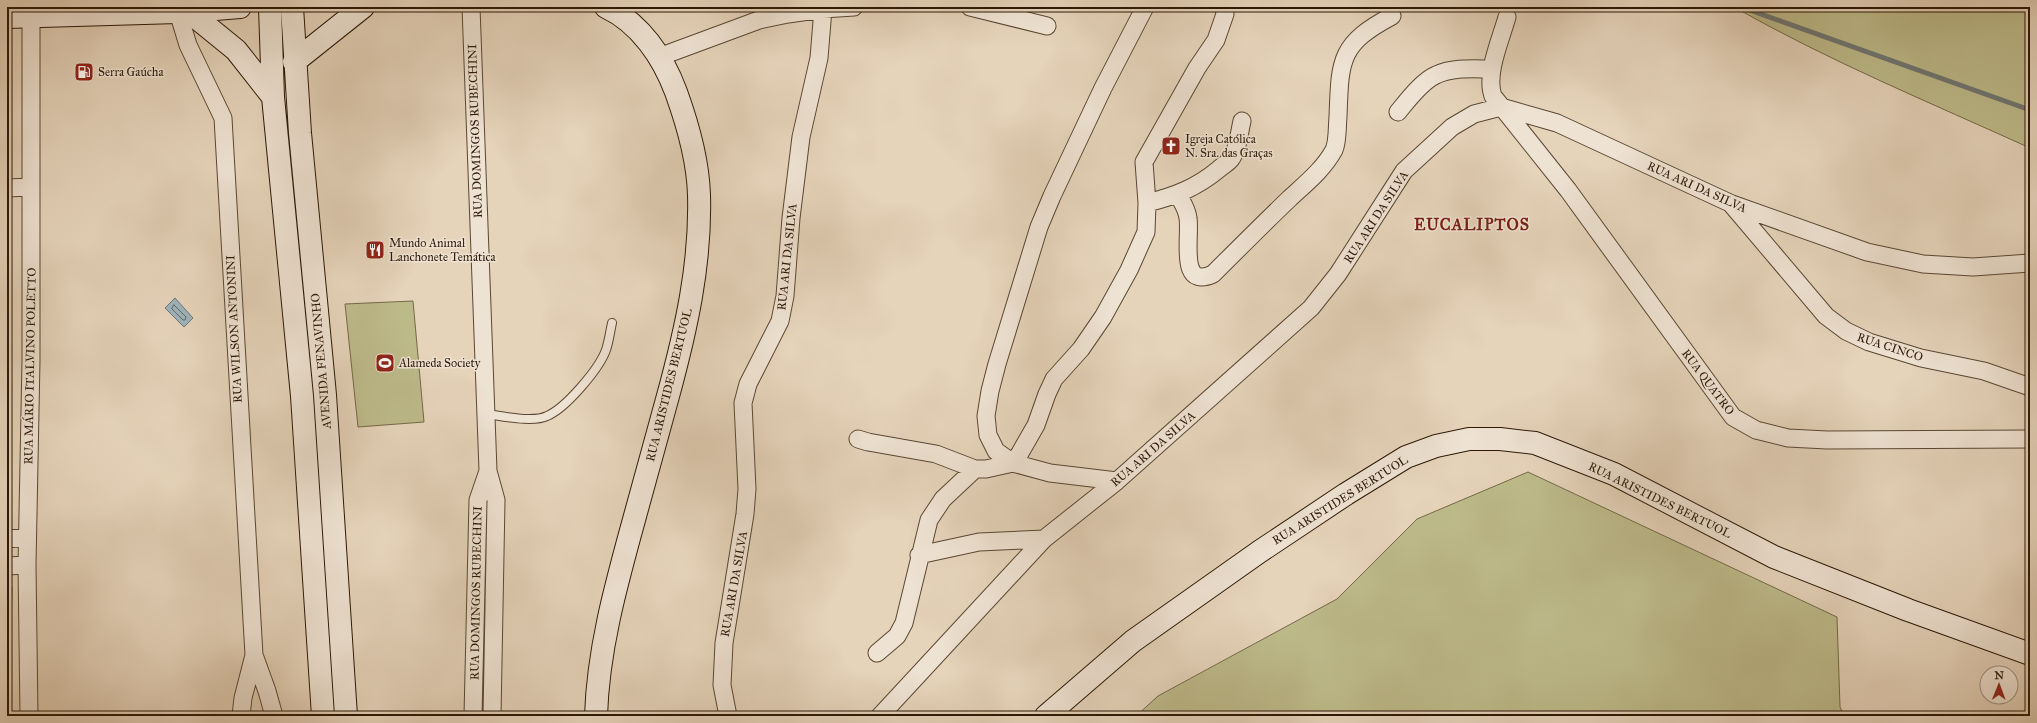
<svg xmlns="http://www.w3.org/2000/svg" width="2037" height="723" viewBox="0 0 2037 723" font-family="'IM FELL Great Primer',serif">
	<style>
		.green { fill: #bdba8a; stroke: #746948 }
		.water { fill: #9cb4bc; stroke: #6f7673 }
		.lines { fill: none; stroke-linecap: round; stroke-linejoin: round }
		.shore { stroke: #646661; stroke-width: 1 }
		.stream { stroke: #6f7673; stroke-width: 5 }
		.lane-casing { stroke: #5a4733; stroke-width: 10 }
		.street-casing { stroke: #5a4733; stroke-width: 19 }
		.secondary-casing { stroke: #2c1806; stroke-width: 24 }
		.lane { stroke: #eee2d2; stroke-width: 8 }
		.street { stroke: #eee2d2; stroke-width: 17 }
		.secondary { stroke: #eee2d2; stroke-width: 22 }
		.labels { text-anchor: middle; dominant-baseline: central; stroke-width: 3; stroke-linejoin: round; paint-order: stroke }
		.poi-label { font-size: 12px; fill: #2c1806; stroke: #eee2d2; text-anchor: start }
		.street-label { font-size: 12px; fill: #2c1806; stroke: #eee2d2 }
		.district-label { font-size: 16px; font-weight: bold; letter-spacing: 1px; fill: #7a1f14; stroke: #eee2d2 }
	</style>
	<rect width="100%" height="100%" fill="#e5d3ba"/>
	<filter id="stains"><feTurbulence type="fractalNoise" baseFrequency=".005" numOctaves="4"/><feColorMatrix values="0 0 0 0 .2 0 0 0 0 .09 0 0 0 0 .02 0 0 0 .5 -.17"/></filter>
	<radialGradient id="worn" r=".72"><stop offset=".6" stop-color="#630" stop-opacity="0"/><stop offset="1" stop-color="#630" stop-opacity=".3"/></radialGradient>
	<path class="green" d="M1734,7H2030V148C1931,103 1829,61 1734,7Z
		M413,301L424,422L358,427L345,304Z
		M1528,472L1837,617L1840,707L1844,716H1136L1158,696L1337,599L1417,519Z
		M12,587L9,716H7V588Z"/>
	<path class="water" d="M175,298L193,318L184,327L165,308Z"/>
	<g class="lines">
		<path class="shore" d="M174,305L186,317L185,320H183L172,309Z"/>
		<path class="stream" d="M1741,7L2030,110"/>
		<defs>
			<path id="lane" d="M486,414C502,416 533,423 547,416C566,408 599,369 606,350C609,341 610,332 612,323"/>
			<path id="street" d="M471,7L488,471L496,500L492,716
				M970,7L1047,26
				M823,9L854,7
				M178,12L188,45L223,118L254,655L267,691L274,716
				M1507,17C1501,39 1485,74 1493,96L1568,190L1733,417L1756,430L1788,438L1827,440L2030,439
				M659,57L759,20L788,14L823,9L819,58L801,137L791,218L785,296L780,321L748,384L743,403L747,489L745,514L724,643L722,685L728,716
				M1398,112C1407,101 1422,81 1436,75C1453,67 1474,69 1492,69
				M7,188L31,187
				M1178,195C1182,202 1187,209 1188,218C1191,238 1178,290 1213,274C1238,249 1263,224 1289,199C1305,184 1323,170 1334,150C1338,141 1337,126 1338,117C1340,60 1339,44 1392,16
				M1147,203C1175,196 1196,188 1219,169C1222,166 1228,163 1231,159C1238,149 1239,134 1242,121
				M1732,205L1826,316L1846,331L1869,342L1921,358L1984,371L2030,387
				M858,439L868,442L936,454L975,469H986L1013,463L1020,453L1036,425L1047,394L1054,379L1081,349L1103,317L1129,270L1146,232L1147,203L1144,162L1197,68L1216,40L1225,14L1224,7
				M1117,481L1050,473L1013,463L996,451L988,435L986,416L990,391L997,364L1039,227L1052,196L1103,88L1145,7
				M7,539L27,537
				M919,555L979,542L1044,539
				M7,566L27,565
				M877,653L897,636L904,623L929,520L943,499L975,469
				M29,716L27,565L31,360V16
				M241,716L243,698L254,655
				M473,716L478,500L488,471
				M880,716L1044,539L1117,481L1311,308L1338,274L1404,171L1452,127L1474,114L1501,107L1557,123L1732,204L1867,252L1923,264L1973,267L2030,263"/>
			<path id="secondary" d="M270,7L273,97L302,396L323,716
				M292,7L300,133L325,395L346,716
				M188,11L236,50L273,97
				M7,17L178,12L240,7
				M294,62L363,7
				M596,716C598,651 615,589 632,527C644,483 656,440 668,396C686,330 701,264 699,195C698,160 688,125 676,92C663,57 640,23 606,7
				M1046,716L1133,641L1259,552L1346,494L1406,457L1436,446L1469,439H1500L1535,443L1614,474L1774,557L1908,610L2030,654"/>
		</defs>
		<use href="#lane" class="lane-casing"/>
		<use href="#street" class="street-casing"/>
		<use href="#secondary" class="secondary-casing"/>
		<use href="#lane" class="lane"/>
		<use href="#street" class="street"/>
		<use href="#secondary" class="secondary"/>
	</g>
	<defs>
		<symbol id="fuel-square" viewBox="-11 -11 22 22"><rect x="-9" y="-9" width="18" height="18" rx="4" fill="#8f2418" stroke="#eee2d2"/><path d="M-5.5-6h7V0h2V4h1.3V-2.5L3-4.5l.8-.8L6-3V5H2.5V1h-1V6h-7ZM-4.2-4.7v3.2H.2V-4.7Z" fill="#fff"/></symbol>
		<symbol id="church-square" viewBox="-11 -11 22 22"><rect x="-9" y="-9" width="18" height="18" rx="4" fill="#8f2418" stroke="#eee2d2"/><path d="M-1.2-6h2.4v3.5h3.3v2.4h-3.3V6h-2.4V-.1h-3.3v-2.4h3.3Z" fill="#fff"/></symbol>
		<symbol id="restaurant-square" viewBox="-11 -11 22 22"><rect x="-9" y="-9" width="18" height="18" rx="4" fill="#8f2418" stroke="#eee2d2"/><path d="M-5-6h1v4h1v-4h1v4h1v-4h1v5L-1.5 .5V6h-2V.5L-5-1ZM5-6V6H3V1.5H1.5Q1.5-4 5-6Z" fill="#fff"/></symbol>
		<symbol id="stadium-square" viewBox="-11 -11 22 22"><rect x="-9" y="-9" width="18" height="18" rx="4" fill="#8f2418" stroke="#eee2d2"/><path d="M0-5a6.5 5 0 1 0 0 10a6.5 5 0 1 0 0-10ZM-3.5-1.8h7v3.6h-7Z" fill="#fff"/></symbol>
	</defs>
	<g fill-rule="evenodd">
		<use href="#fuel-square" x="73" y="61" width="22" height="22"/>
		<use href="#church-square" x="1160" y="135" width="22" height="22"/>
		<use href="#restaurant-square" x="364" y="239" width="22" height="22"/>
		<use href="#stadium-square" x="374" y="352" width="22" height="22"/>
	</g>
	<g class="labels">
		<g class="poi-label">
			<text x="98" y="72">Serra Gaúcha</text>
			<text x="1185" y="139">Igreja Católica<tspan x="1185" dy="14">N. Sra. das Graças</tspan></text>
			<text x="389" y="243">Mundo Animal<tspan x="389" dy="14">Lanchonete Temática</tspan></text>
			<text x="399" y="363">Alameda Society</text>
		</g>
		<g class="street-label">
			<text transform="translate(475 131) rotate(-92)">RUA DOMINGOS RUBECHINI</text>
			<text transform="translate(1697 187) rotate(24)">RUA ARI DA SILVA</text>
			<text transform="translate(1376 217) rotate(-57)">RUA ARI DA SILVA</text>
			<text transform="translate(787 257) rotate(-84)">RUA ARI DA SILVA</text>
			<text transform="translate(234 329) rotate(-93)">RUA WILSON ANTONINI</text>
			<text transform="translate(1890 347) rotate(18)">RUA CINCO</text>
			<text transform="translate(321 361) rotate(-95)">AVENIDA FENAVINHO</text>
			<text transform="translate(30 366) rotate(-89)">RUA MÁRIO ITALVINO POLETTO</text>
			<text transform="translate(1708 382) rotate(53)">RUA QUATRO</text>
			<text transform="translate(669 385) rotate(-76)">RUA ARISTIDES BERTUOL</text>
			<text transform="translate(1153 449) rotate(-41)">RUA ARI DA SILVA</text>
			<text transform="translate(1340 500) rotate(-32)">RUA ARISTIDES BERTUOL</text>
			<text transform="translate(1660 500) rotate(26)">RUA ARISTIDES BERTUOL</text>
			<text transform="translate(734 584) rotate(-80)">RUA ARI DA SILVA</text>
			<text transform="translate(476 593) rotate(-89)">RUA DOMINGOS RUBECHINI</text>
		</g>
		<g class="district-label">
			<text x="1472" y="224">EUCALIPTOS</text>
		</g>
	</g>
	<rect width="2037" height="723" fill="none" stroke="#e5d3ba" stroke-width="24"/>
	<rect x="8" y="8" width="2021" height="707" fill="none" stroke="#2c1806" stroke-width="2"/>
	<rect x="12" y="12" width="2013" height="699" fill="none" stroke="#2c1806"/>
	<g transform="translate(1999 685) rotate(1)"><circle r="19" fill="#eee2d2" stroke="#a09180"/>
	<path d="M0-3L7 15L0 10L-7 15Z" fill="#8f2418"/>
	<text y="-6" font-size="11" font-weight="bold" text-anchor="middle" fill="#2c1806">N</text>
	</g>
	<rect width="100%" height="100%" filter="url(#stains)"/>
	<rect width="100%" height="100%" fill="url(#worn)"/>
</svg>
